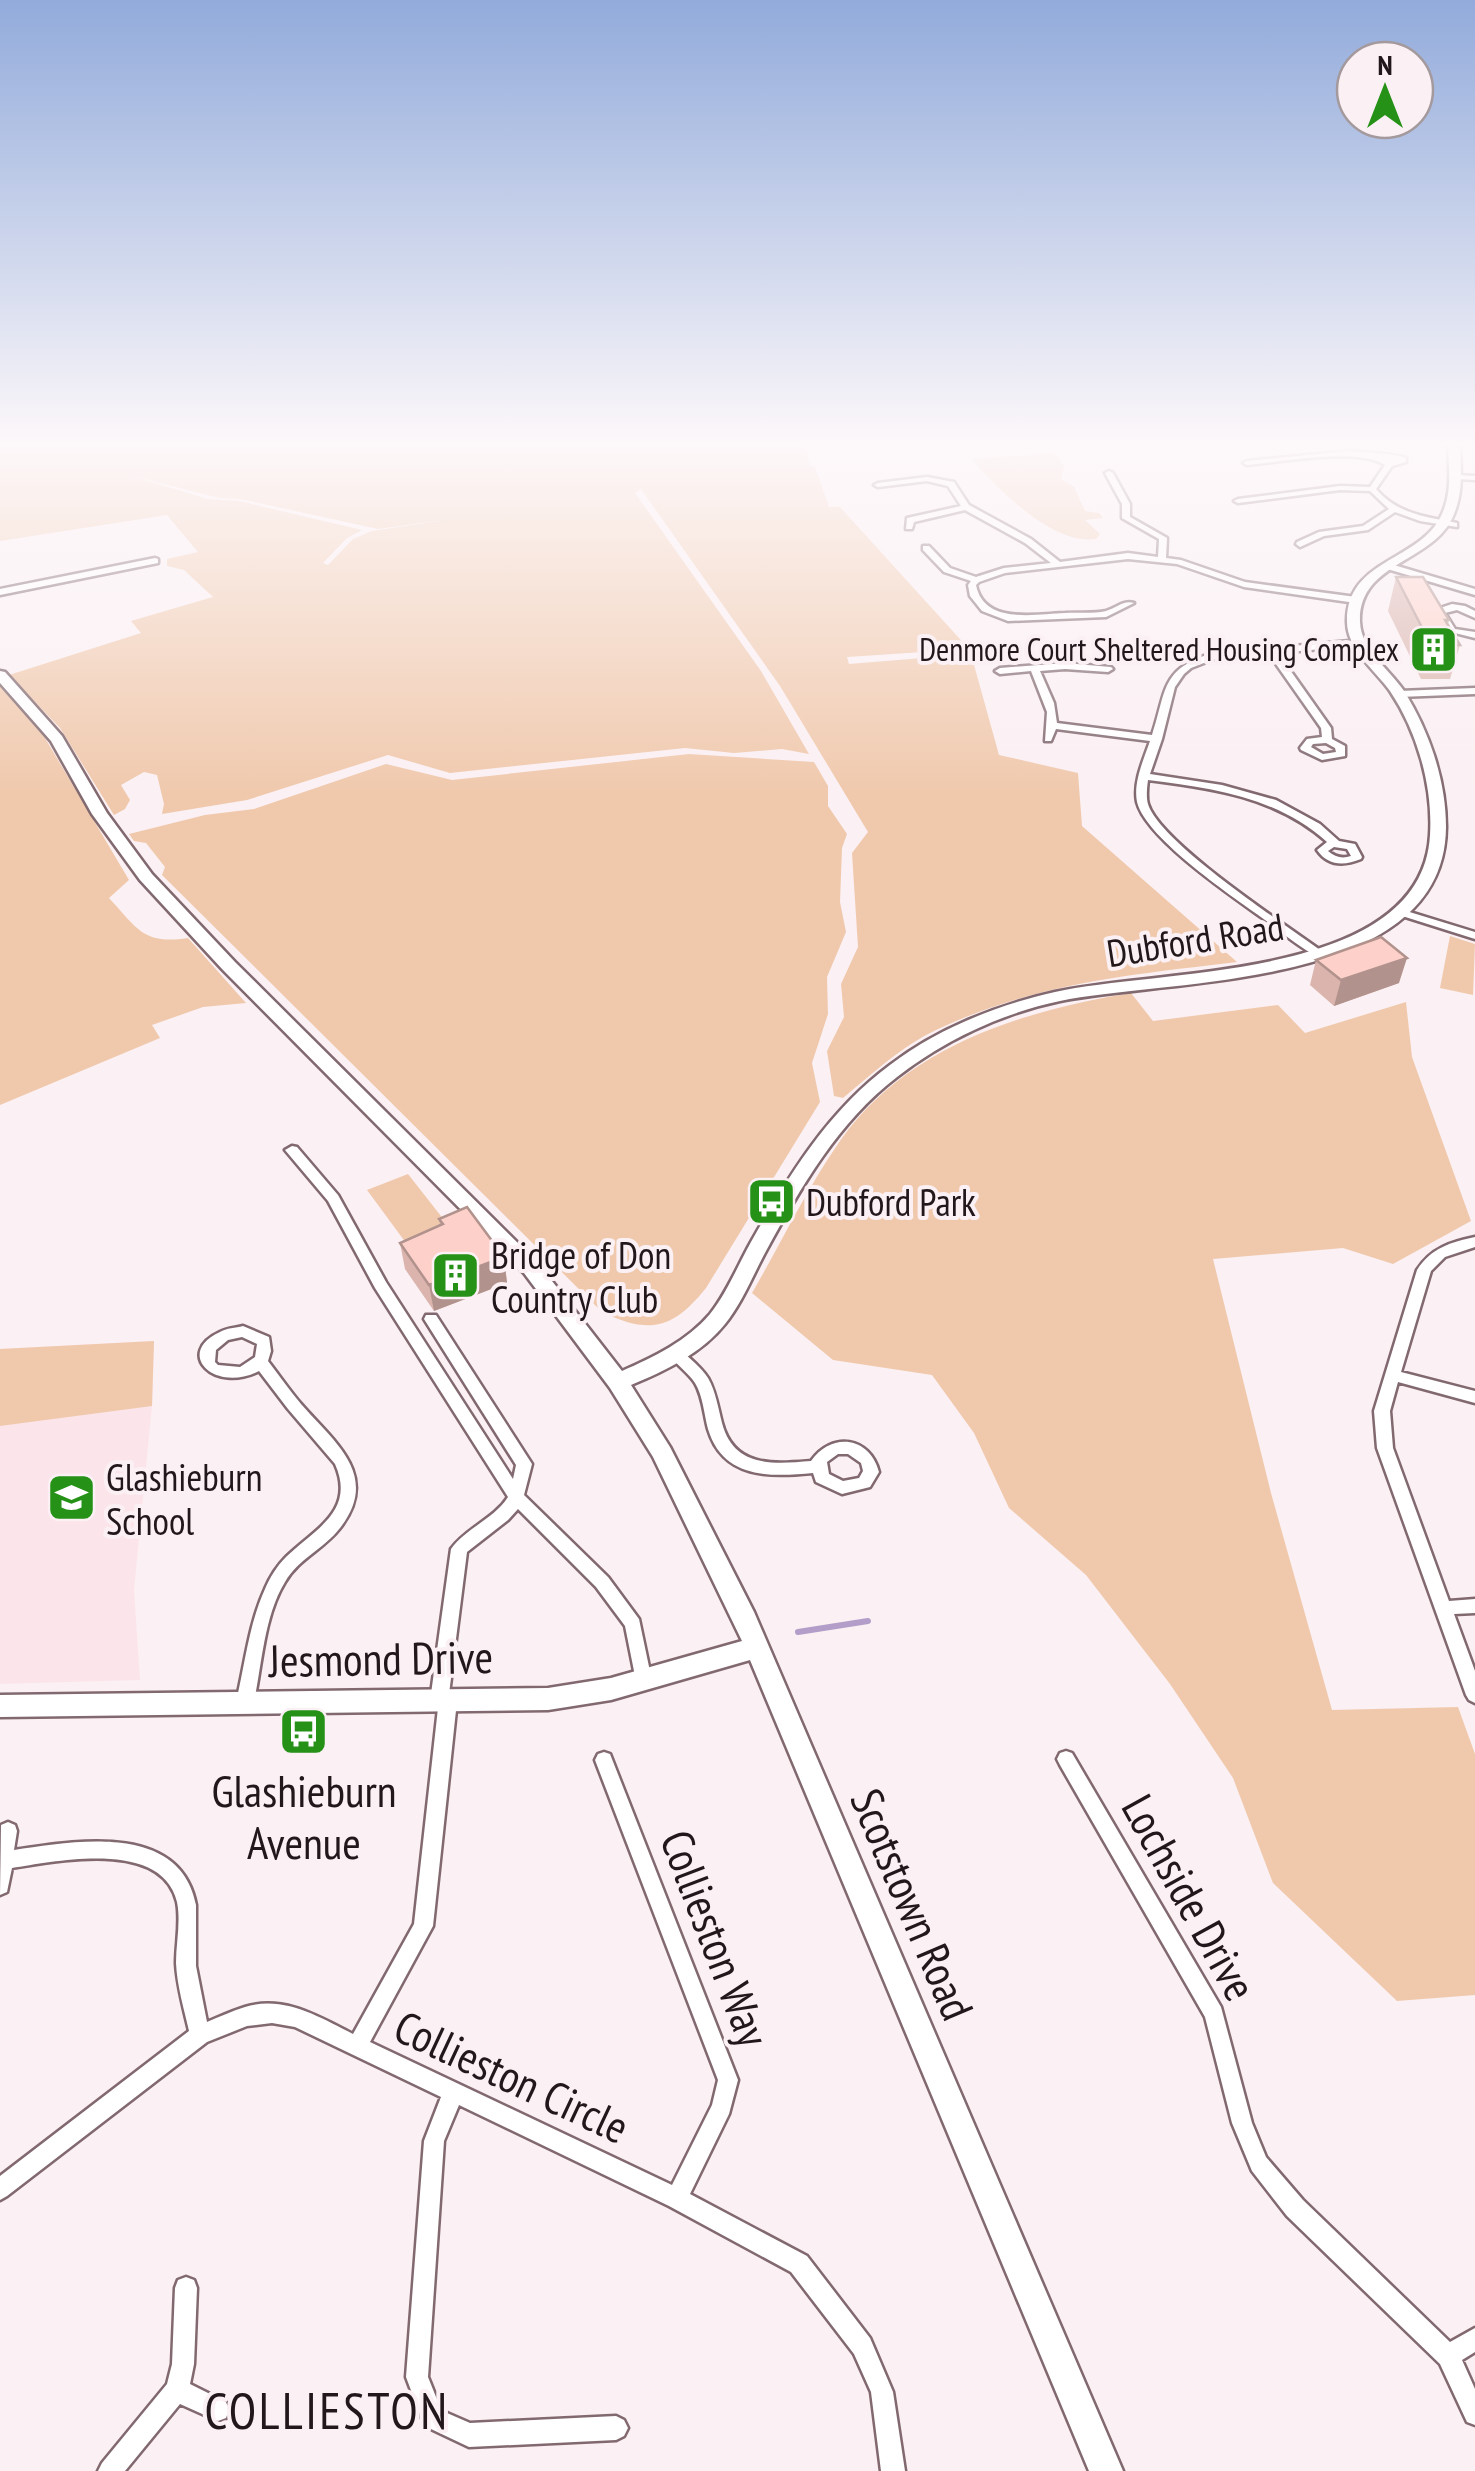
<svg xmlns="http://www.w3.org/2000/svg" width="1475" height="2471" viewBox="0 0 1475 2471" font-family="'PT Sans Narrow',sans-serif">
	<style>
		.built { fill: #fbe5ea }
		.green { fill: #f0c9ad; fill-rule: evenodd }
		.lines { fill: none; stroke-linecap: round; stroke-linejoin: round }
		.stream { stroke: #b29ec8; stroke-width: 6 }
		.street-casing { stroke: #81696f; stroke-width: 5 }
		.secondary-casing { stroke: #81696f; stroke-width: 5 }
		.street { fill: #fff; fill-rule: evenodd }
		.secondary { fill: #fff; fill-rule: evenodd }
		.wall { fill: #dab4ad }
		.shaded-wall { fill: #b1928d }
		.building { fill: #fdd1c9; stroke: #b1928d; stroke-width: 2.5 }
		.labels { text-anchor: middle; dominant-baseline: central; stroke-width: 8; stroke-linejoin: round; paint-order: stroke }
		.far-poi-label { font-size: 32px; fill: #22181b; stroke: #fbf0f3; text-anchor: end }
		.street-label { font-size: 38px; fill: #22181b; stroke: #fbf0f3 }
		.poi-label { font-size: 38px; fill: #22181b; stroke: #fbf0f3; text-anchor: start }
		.near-street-label { font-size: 45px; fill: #22181b; stroke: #fbf0f3 }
		.near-poi-label { font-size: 45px; fill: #22181b; stroke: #fbf0f3 }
		.near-quarter-label { font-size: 50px; letter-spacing: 2.5px; fill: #22181b; stroke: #fbf0f3 }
	</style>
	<rect width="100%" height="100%" fill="#fbf0f3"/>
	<path class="built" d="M154,1341L152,1406L134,1590L140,1680L0,1684V1349Z"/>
	<path class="green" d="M0,447H806L810,466L815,467L829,507H840L969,649L847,657L849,664L971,654L999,755L1078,773L1082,826L1237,962C1130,975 1035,983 936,1030C902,1046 872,1074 843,1098L834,1096L827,1051L844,1017L841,984L858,947L852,853L868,832L780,686L641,489L635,493L761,671L809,754L782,749L734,753L685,748L450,773L388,755L247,800L162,814L164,804L157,775L144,772L121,785L130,800L125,809L114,815L60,728L9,675L141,633L131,621L213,597L184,570L167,566V559L198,552L167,515L0,541ZM125,474L219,498L240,499L378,529L445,520L372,531L353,539L328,565L323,563L347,538L362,530L239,501L208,499Z
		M1054,453L1064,466L1061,479L1074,487L1085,511L1099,513L1103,518L1085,520L1100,534L1096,539C1051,545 999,489 971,459Z
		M0,686L45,738L129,880L109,898C137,928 143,945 188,938L246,1003L203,1007L152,1025L160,1038L0,1105Z
		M689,754L814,762L828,786V806L847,834L842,848L840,902L846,932L827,977L828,1014L812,1063L820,1102L706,1288C673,1329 650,1335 602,1312L162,875L165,867L146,843L134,841L129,834L205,815L254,809L386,764L452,780Z
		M1450,936L1475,944L1473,995L1440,988Z
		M1131,993L1153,1021L1278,1005L1305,1033L1406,1002L1412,1057L1471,1221L1393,1264L1343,1248L1213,1259L1271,1493L1332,1710L1458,1707L1475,1754V1995L1397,2001L1273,1883L1233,1778L1170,1684L1086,1575L1009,1508L974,1433L932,1375L833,1360L752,1293C781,1243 807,1188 840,1141C907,1046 1022,1011 1131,993Z
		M408,1174L448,1225L406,1243L367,1190Z
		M154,1341L152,1406L0,1426V1349Z"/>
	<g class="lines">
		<path class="stream" d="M798,1632L868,1621"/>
		<defs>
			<path id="street" d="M1349,451C1366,453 1392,453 1406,458V462L1392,466L1376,489C1397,514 1427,517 1457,523V527L1420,521L1395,512L1368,530L1324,536L1300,547L1296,544L1297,542L1319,532L1363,526L1389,509L1370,491L1340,490L1238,503L1234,501L1238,499L1340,486L1370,487L1385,465C1358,447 1280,462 1247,465L1243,463L1247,461Z
				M1109,471L1113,473L1130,504V517L1167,538L1166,558L1181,560L1245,582L1356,597L1360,600L1356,603L1244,587L1177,564L1128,559L1005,573L979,582L976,585C984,625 1035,614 1065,613C1078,612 1093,614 1106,611C1117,608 1123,600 1134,603L1106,617L1008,621L982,611L970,596L968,585L971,581L944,572L923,550V546H929L950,568L976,577L1004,568L1051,563L1025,543L965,510L914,522L912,529H906L907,518L961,506L948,486L927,481L878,487L874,485L878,483L927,477L954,482L969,505L1031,539L1060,562L1128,553L1158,557L1159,539L1122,518V504L1105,473Z
				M1458,475L1475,476V480L1458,479Z
				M155,558L158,559V563L0,595V589Z
				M1387,563L1475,589V595L1384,568L1383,566Z
				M1452,604L1465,606L1475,611V618L1457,610L1445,613L1455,629L1475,632V638L1447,631L1436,613L1440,608Z
				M1361,640L1364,641V645L1278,653L1331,728L1332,739L1345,746V756L1322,760L1301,750L1300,748L1307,739L1322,737L1321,728L1269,654L1214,659L1191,668L1184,674L1175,687L1162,739L1150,774L1222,785L1276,800L1320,824L1339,841L1355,844L1362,857L1361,859C1344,866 1328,866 1317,850L1327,842C1277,797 1212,788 1148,780C1147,788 1146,797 1148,804C1160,843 1286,925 1323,952L1325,954L1319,957C1301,949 1284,934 1268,922C1236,899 1146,839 1137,802C1133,782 1144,759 1150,741L1056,729L1051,741H1045L1047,712L1031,671L1000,674L995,671L1000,668L1065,663L1111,667L1113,669L1108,672L1065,669L1040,671L1054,703L1057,723L1152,735C1167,690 1160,669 1213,653ZM1326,743L1335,748L1336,752L1323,754L1311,747L1313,744ZM1334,847L1347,849L1351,856C1342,859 1335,857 1328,851Z
				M1475,688V694L1399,697L1394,694L1399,691Z
				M1403,910L1475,932V939L1399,915V911Z
				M292,1146L297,1147L338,1195L386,1282L513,1479L516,1465L424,1319L426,1315H436L532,1464L524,1495L608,1577L639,1619L652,1681L649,1686L643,1688L637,1686L625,1626L596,1587L518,1509L508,1520L467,1552L449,1694L454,1696L457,1701L433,1926L370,2042L672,2185L712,2105L718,2080L595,1760L598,1754L604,1752L610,1754L738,2080L729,2114L690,2194L807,2256L870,2338L893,2392L905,2471H881L871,2392L854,2354L791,2272L669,2206L459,2105L444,2141L428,2377L438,2402L447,2413L470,2423L616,2416L624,2420L628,2428L624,2436L616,2440L469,2447L431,2429L421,2417L406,2377L424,2141L441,2097L295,2027L272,2023L247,2026L207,2042L7,2196L0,2200V2176L189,2031C184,2009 177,1986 176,1963C176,1943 181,1922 177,1902C162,1839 57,1861 12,1868L7,1892L0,1895L1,1825L8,1822L15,1825L17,1831L14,1850C75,1841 180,1822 196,1905V1966L207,2022C219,2017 232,2011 245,2007C284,1995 319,2017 353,2034L414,1924L438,1708L433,1706L430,1701L451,1549C466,1528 494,1519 508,1497L375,1288L328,1201L285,1150Z
				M1475,1237V1247L1445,1257L1431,1271L1401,1372L1475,1391V1403L1398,1382L1390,1411L1393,1448L1449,1601L1475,1599V1613L1454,1614L1475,1671V1703L1469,1700L1466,1695L1377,1448L1374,1411L1417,1270C1431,1248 1451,1242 1475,1237Z
				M243,1326L269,1337L271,1351L268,1361C279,1375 289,1390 301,1404C334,1442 381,1475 340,1528C324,1549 298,1559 285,1582C264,1616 262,1664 254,1702L251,1707L245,1710L239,1707L236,1702C245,1664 249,1624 265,1589C270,1577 277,1566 286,1557C315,1529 356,1511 335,1464L288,1409L259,1371C214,1394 174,1353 220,1332C226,1328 236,1328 243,1326ZM242,1337L257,1344L255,1357L240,1367L218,1365L215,1362L216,1350L228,1340Z
				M676,1349L681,1350C690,1359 701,1367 708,1378C716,1392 718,1408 722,1423C734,1468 773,1464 811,1461C832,1431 870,1437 879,1472L870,1487L842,1494L816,1482L813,1473C770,1477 723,1479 708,1429C704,1414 703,1396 695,1383C688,1372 676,1365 669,1354L671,1350ZM838,1454H848L861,1463L863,1471L859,1478L843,1481L829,1474L827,1462Z
				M1066,1751L1072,1753L1221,2007L1252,2123L1266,2157L1303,2200L1450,2342L1475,2328V2352L1462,2360L1475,2389V2425L1467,2422L1440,2364L1287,2216L1252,2171L1232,2123L1205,2017L1060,1765L1057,1759L1060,1753Z
				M186,2277L194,2280L197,2288L194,2364L190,2384L226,2402L229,2410L226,2418L218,2421L180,2404L125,2471H98L102,2463L167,2384L172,2364L175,2288L178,2280Z"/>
			<path id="secondary" d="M1448,447H1460C1461,471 1463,492 1454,514C1435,563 1358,561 1360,622C1361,650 1390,670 1404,691C1429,731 1446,780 1446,827C1445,991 1170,978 1060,1001C1002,1013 943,1041 897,1077C838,1122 801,1187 766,1251C753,1275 742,1303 725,1324C702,1353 665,1371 631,1385L670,1447L754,1612L1123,2471H1089L750,1660L611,1700L548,1710L0,1717V1695L548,1688L611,1678L742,1641L653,1457L610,1388L524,1273L223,970L140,880L92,814L51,741L0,683V671L5,672L62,736L107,813L152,874L235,962L538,1263L622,1371C654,1357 687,1341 710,1314C727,1293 738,1265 751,1242C789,1175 828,1111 890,1065C937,1029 997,1005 1055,992C1157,968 1422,982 1430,835C1433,786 1417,731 1390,691C1375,670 1347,649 1347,622C1346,558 1421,562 1442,514C1452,492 1449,470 1448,447Z"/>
		</defs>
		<use href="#street" class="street-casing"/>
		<use href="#secondary" class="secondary-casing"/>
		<use href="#street" class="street"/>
		<use href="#secondary" class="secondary"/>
	</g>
	<path class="wall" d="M1396,577L1449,620L1448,625L1460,645L1450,679H1421L1388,611Z
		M1316,960L1399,983L1334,1006L1310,985Z
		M439,1219L504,1257L507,1283L434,1311L405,1269L400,1243L440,1226Z"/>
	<path class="shaded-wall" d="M1407,958L1399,983L1334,1006L1341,980Z
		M504,1257L507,1283L434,1311L429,1285Z"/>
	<path class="building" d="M1396,577H1423L1449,620H1445L1460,645H1431Z
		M1381,937L1407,958L1341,980L1316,960Z
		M467,1207L504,1257L429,1285L400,1243L443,1224L439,1219Z"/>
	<linearGradient id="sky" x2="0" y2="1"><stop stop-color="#92abdb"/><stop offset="0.56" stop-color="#fdf8fa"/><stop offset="1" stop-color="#fdf8fa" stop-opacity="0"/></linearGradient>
	<rect width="1475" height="793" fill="url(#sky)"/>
	<defs>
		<symbol id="building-square" viewBox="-11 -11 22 22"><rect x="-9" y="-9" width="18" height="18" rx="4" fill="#259117" stroke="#fbf0f3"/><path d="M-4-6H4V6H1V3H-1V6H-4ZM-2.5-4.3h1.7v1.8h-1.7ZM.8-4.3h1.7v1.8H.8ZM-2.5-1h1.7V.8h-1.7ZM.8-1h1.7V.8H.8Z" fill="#fff"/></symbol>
		<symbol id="bus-square" viewBox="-11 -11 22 22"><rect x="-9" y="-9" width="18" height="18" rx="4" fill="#259117" stroke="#fbf0f3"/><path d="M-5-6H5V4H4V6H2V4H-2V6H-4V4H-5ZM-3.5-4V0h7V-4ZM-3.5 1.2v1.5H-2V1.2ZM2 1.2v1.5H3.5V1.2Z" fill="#fff"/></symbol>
		<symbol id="school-square" viewBox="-11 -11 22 22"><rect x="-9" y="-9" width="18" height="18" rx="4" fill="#259117" stroke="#fbf0f3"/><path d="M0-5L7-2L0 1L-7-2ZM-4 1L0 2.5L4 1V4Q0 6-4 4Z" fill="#fff"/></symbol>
	</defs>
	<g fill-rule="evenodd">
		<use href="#building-square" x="1406" y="622" width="55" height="55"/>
		<use href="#bus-square" x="744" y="1174" width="55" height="55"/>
		<use href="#building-square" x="428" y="1248" width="55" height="55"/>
		<use href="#school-square" x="44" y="1470" width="55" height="55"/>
		<use href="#bus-square" x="276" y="1704" width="55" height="55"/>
	</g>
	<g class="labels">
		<g class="far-poi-label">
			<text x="1399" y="649">Denmore Court Sheltered Housing Complex</text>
		</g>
		<g class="street-label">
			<text transform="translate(1195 939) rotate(-9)">Dubford Road</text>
		</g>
		<g class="poi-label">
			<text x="806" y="1201">Dubford Park</text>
			<text x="491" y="1254">Bridge of Don<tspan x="491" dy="44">Country Club</tspan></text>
			<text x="106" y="1476">Glashieburn<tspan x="106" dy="44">School</tspan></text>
		</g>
		<g class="near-street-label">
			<text transform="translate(381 1658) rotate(-1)">Jesmond Drive</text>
			<text transform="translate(1190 1897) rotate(61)">Lochside Drive</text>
			<text transform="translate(913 1904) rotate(67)">Scotstown Road</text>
			<text transform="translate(716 1938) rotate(69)">Collieston Way</text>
			<text transform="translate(512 2076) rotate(25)">Collieston Circle</text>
		</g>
		<g class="near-poi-label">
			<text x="304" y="1790">Glashieburn<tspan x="304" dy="52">Avenue</tspan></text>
		</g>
		<g class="near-quarter-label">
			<text x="327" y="2410">COLLIESTON</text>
		</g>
	</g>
	<g transform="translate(1385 90)"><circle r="48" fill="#fbf0f3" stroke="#a49a9d" stroke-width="2.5"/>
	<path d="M0-8L18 38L0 25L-18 38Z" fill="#259117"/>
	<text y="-15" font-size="28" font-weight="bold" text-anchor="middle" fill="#22181b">N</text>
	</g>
</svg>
